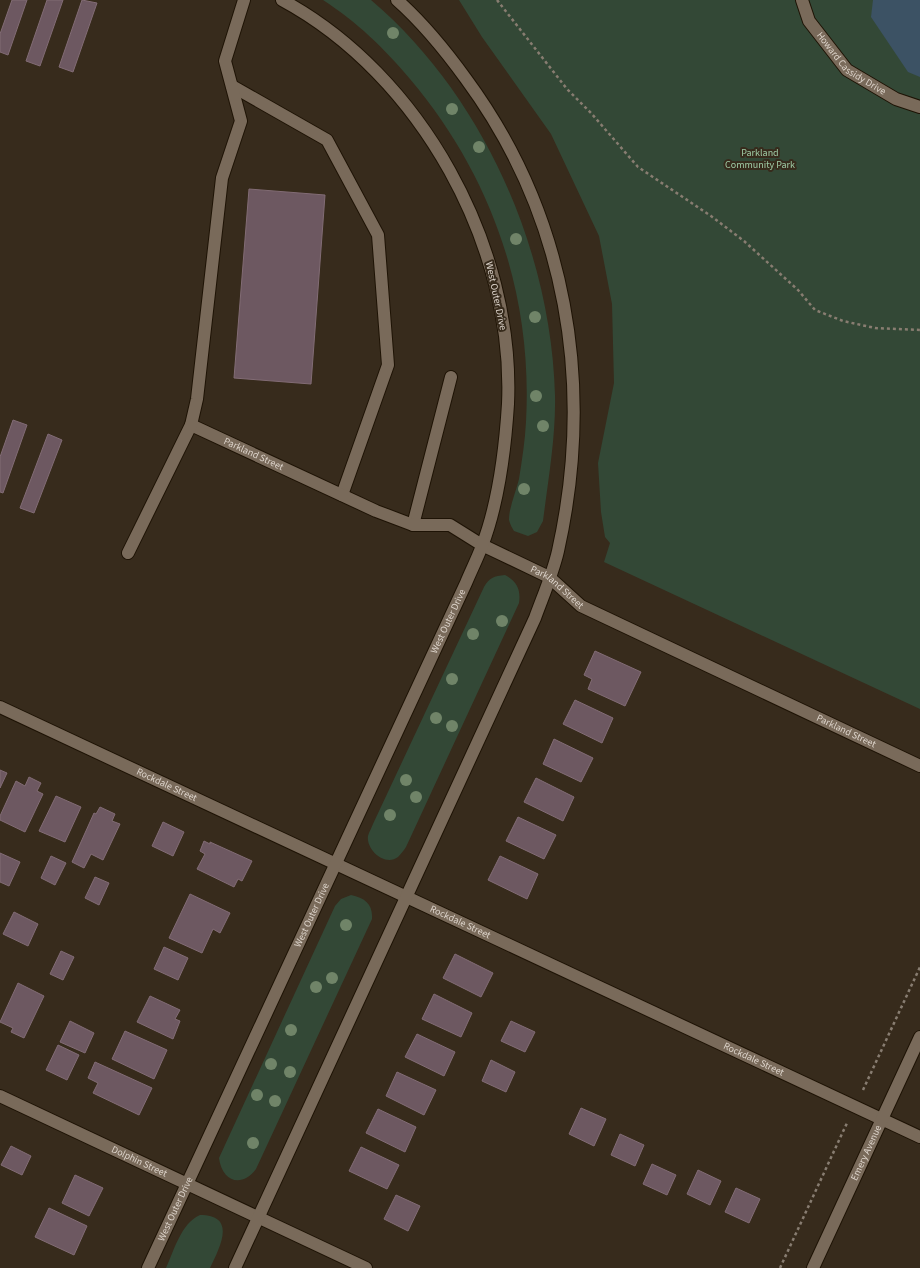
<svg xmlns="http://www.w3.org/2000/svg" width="920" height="1268" viewBox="0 0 920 1268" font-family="'Source Sans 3',sans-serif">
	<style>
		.green { fill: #334836 }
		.water { fill: #3c5264 }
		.building { fill: #6d5861; stroke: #826c75 }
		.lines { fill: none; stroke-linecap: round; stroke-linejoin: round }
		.lane-casing { stroke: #1e1305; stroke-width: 14 }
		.street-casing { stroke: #1e1305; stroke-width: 14 }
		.secondary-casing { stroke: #1e1305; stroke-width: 14 }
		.path { stroke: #887d71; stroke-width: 2.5; stroke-dasharray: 3 3; stroke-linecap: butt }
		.lane { stroke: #796a5a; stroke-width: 12 }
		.street { stroke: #796a5a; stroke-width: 12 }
		.secondary { stroke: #796a5a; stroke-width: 12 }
		.tree { fill: #708468 }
		.labels { text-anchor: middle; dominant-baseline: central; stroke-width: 4; stroke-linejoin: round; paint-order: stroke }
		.street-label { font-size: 10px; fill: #ddd4cb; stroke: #372b1c }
		.park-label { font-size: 10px; fill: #9fcca6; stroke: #372b1c }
	</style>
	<rect width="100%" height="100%" fill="#372b1c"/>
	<path class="green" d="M323,0H371C483,95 551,250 555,395C556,436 548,481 543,521L537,532L528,536L514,531C512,528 510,524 509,520C509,507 516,492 519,479C522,460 525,441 526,422C533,295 492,176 410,79C383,47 358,23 323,0Z
		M459,0H920V709L604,562L610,543L605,537L601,512L598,463L614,383L612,304L599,236L551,134L482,37Z
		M505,575C517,581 521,590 519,603L406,847C404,850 401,854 398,857C385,867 366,850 368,836C369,832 372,827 373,824L484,587C489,578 494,576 505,575Z
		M351,895C365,898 373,904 372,919L256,1169C242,1188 222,1182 219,1158L335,906L341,899Z
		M200,1215C238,1215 219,1249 210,1268H166C174,1251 181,1223 200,1215Z"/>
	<path class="water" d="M873,0H920V77L908,72L871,17Z"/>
	<path class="building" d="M12,0H27L8,55L0,52V34Z
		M47,0H63L40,66L26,61Z
		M82,0L97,3L73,72L59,67Z
		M249,189L325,195L311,384L234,378Z
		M13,420L27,425L3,493L0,492V457Z
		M48,434L62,440L34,513L20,508Z
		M595,651L641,672L625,706L588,689L592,679L584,675Z
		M575,700L613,718L602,743L563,724Z
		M554,739L593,758L581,782L543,764Z
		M0,770L7,773L0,788Z
		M29,777L41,783L37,791L43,794L25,832L0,820V816L16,781L25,786Z
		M536,778L574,797L563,821L524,802Z
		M56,796L81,807L65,842L39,831Z
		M100,807L115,814L112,821L120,824L103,860L91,854L84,868L72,862L94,813L96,814Z
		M518,817L556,835L544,859L506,841Z
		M163,822L184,832L173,856L152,846Z
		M204,841L210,844V842L252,861L242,881L238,879L234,887L197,869L205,854L200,851Z
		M0,853L20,862L9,886L0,882Z
		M51,856L66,863L55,885L41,878Z
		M500,856L538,874L527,899L488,880Z
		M95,877L109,883L99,905L85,898Z
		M190,894L230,913L220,933L213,929L202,953L169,938Z
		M14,912L38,924L28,946L3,934Z
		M164,947L188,958L178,980L154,969Z
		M61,951L74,957L63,980L50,974Z
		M455,954L493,973L481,997L443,978Z
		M18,983L44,996L24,1038L11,1032L13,1028L0,1022Z
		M434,994L472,1013L461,1037L422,1019Z
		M150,996L180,1010L175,1019L180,1021L173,1039L137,1022Z
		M70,1021L94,1033L85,1053L60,1042Z
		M511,1021L535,1032L525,1052L501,1041Z
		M125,1031L167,1050L154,1079L112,1059Z
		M417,1034L455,1052L444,1076L405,1057Z
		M58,1045L79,1055L67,1080L46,1070Z
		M491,1060L515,1072L506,1092L482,1081Z
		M95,1062L152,1088L139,1115L93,1093L98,1083L88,1078Z
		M397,1072L436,1090L424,1115L386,1096Z
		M581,1108L606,1119L594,1146L569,1134Z
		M378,1109L416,1127L405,1152L366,1133Z
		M620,1134L644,1145L635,1166L611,1155Z
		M11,1146L31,1156L22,1175L1,1165Z
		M361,1147L399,1165L387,1189L349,1171Z
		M652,1164L676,1175L667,1195L643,1184Z
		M698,1170L721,1181L710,1205L687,1194Z
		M75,1175L103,1188L89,1216L62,1203Z
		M736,1188L760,1199L749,1223L725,1212Z
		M396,1195L420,1206L408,1231L384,1219Z
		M49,1208L87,1226L74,1255L35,1237Z"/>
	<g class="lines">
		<defs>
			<path id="lane" d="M232,86L327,140L378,235L388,365L342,495
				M413,525L451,377"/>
			<g id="street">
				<path id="s1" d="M802,0L809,21L847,70L896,99L920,107"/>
				<path id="s2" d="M191,425L376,511L413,525H450L482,545L549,577L581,606L920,766"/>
				<path d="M128,553L191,425L197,399L222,178L241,121L225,61L244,0"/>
				<path id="s3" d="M0,707L920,1137"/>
				<path id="s4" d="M0,1096L366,1268"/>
				<path id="s5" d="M813,1268L920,1037"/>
			</g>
			<g id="secondary">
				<path id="s6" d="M148,1268L466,583C471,571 477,559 482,546C499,502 505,451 508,404C515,246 421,75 282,0"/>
				<path d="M235,1268L535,618C543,596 553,573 558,551C595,385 567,216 466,79C445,50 423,23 397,0"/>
			</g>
		</defs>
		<use href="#lane" class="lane-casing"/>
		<use href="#street" class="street-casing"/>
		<use href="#secondary" class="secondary-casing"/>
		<path class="path" d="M497,0L567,89L591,113L638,167L711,216L744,241L798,290L815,310L843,321L875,328L920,330
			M863,1090L920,967
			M780,1268L847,1123"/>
		<use href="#lane" class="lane"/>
		<use href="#street" class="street"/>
		<use href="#secondary" class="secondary"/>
	</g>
	<g class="tree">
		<circle cx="393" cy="33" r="6"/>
		<circle cx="452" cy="109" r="6"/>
		<circle cx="479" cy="147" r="6"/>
		<circle cx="516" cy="239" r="6"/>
		<circle cx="535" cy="317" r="6"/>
		<circle cx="536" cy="396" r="6"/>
		<circle cx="543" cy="426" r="6"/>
		<circle cx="524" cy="489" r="6"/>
		<circle cx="502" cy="621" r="6"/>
		<circle cx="473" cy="634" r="6"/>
		<circle cx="452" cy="679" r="6"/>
		<circle cx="436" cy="718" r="6"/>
		<circle cx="452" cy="726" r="6"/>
		<circle cx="406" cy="780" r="6"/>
		<circle cx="416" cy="797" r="6"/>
		<circle cx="390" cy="815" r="6"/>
		<circle cx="346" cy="925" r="6"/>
		<circle cx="332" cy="978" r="6"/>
		<circle cx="316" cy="987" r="6"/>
		<circle cx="291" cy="1030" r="6"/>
		<circle cx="271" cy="1064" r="6"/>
		<circle cx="290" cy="1072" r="6"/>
		<circle cx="257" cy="1095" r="6"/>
		<circle cx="275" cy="1101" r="6"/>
		<circle cx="253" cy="1143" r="6"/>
	</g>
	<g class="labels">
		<g class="street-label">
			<text stroke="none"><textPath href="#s1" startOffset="83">Howard Cassidy Drive</textPath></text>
			<text transform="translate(496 296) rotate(78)">West Outer Drive</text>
			<text stroke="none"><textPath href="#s2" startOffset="69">Parkland Street</textPath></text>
			<text stroke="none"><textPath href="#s2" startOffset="405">Parkland Street</textPath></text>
			<text stroke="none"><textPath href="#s6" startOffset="713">West Outer Drive</textPath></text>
			<text stroke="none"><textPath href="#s2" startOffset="729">Parkland Street</textPath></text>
			<text stroke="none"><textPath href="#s3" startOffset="184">Rockdale Street</textPath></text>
			<text stroke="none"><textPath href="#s6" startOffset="389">West Outer Drive</textPath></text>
			<text stroke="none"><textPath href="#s3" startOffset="508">Rockdale Street</textPath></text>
			<text stroke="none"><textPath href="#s3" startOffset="832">Rockdale Street</textPath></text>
			<text stroke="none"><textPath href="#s5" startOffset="127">Emery Avenue</textPath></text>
			<text stroke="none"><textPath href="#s4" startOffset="154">Dolphin Street</textPath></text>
			<text stroke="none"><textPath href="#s6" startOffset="65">West Outer Drive</textPath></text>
		</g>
		<g class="park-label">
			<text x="760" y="153">Parkland<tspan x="760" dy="12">Community Park</tspan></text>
		</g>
	</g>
</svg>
